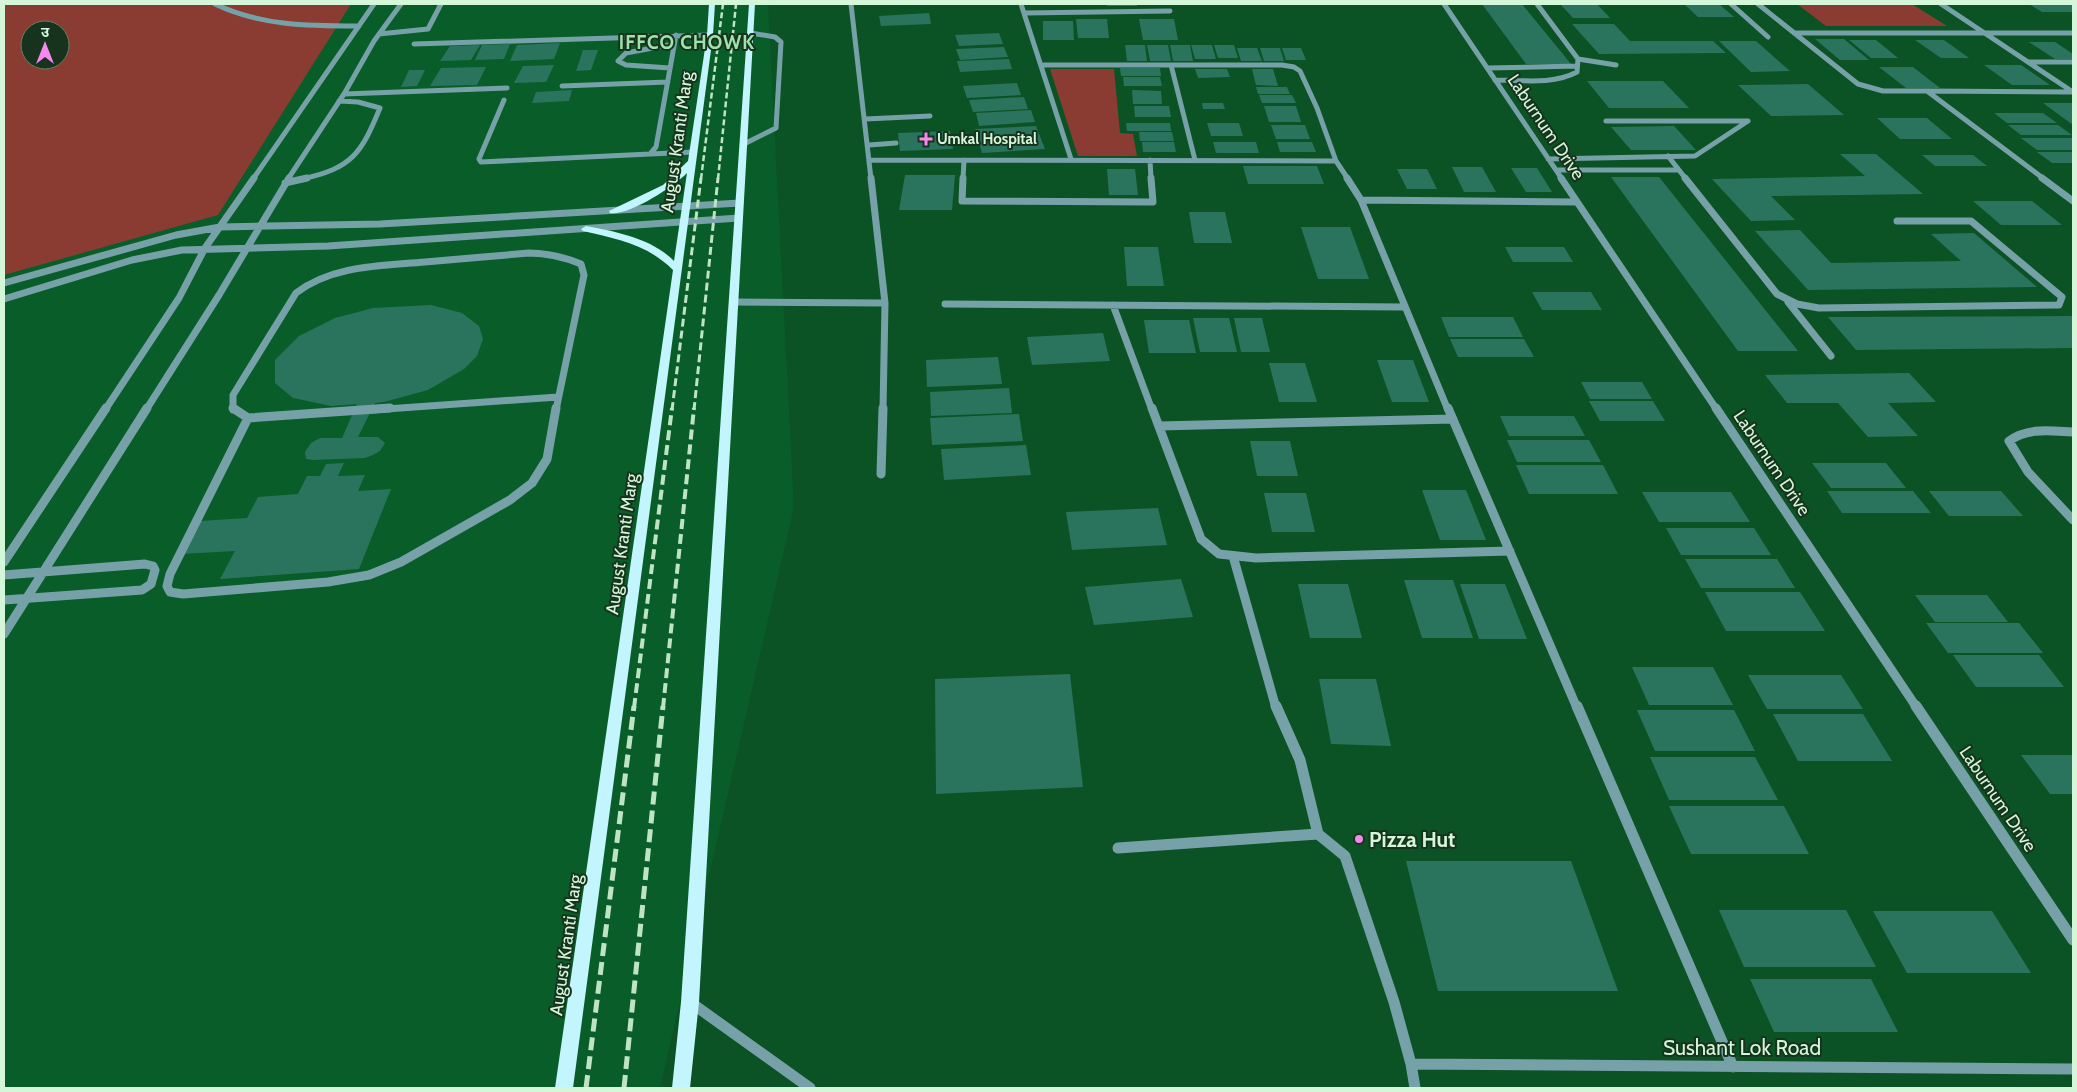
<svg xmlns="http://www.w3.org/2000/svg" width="2077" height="1092" viewBox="0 0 2077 1092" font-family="Cabin,'Noto Sans Devanagari',sans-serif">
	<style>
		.built { fill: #085d29; fill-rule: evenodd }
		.green { fill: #8a3c33; fill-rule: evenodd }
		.building { fill: #2a745d }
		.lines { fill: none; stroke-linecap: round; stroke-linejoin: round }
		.minor-far3 { stroke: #77a1a8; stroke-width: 5 }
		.minor-far2 { stroke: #77a1a8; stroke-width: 7 }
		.minor-far1 { stroke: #77a1a8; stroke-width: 9 }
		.minor { stroke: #77a1a8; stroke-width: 11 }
		.major { fill: #c2f5fd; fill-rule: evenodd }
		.rail-far3 { stroke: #bee4c5; stroke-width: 2.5; stroke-dasharray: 6 3; stroke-linecap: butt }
		.rail-far2 { stroke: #bee4c5; stroke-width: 3; stroke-dasharray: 8 4; stroke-linecap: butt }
		.rail-far1 { stroke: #bee4c5; stroke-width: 4; stroke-dasharray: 10 5; stroke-linecap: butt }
		.rail { stroke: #bee4c5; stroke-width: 5; stroke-dasharray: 13 6; stroke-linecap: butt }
		.poi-dot { fill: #f589ef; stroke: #17321d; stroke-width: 2 }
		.labels { text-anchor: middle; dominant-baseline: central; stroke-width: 4; stroke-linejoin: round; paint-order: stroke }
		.far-poi-label { font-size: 15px; font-weight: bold; fill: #d4f6d9; stroke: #17321d; text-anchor: start }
		.street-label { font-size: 18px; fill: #d4f6d9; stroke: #17321d }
		.far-district-label { font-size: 19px; font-weight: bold; letter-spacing: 1px; fill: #9fe3ab; stroke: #17321d }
		.near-poi-label { font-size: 21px; font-weight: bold; fill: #d4f6d9; stroke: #17321d; text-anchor: start }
		.near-street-label { font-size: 21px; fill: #d4f6d9; stroke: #17321d }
	</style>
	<rect width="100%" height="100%" fill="#0b5324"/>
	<path class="built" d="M4,4H768L794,507L660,1088H4ZM30,30H60V60H30Z"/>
	<path class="green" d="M4,4H351L218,215L4,275ZM30,30H60V60H30Z
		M1797,4H1912L1947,26H1826Z
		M1050,69H1114L1120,133L1133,134L1137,156H1078Z"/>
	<path class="building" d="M1107,4H1137V6H1107Z
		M1482,4H1522L1571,64H1526Z
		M1560,4H1597L1610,18H1573Z
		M1684,4H1719L1734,17H1698Z
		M2029,4H2073V12H2042Z
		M929,13L931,24L881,26L879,16Z
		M1076,19H1107L1109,38H1078Z
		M1139,19H1174L1178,40H1143Z
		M1043,21H1073L1074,40H1043Z
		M1572,24H1614L1630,41H1713L1726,53L1599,54Z
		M999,33L1003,44L959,46L955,35Z
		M1815,39H1844L1869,60H1840Z
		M1849,40H1876L1898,58H1871Z
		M1915,40H1944L1969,58H1941Z
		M1719,41H1756L1790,71L1751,72Z
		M2029,42H2055L2073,54V59H2055Z
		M560,43L554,59L510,61L517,45Z
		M510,44L504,59L475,60L482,45Z
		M480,45L471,60L440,61L450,46Z
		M1125,45H1145L1147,61H1127Z
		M1147,45H1168L1171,61H1150Z
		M1170,45H1190L1193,61H1173Z
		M1191,45H1212L1216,59H1195Z
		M1214,45H1234L1238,58H1218Z
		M1004,47L1008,57L960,60L956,49Z
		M1237,48H1257L1262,61H1241Z
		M1260,48H1280L1284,61H1264Z
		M1282,48H1301L1306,60H1286Z
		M583,50H598L591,70L576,71Z
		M1009,59L1012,69L960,72L957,61Z
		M554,65L546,82L514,83L523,66Z
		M1984,65H2021L2050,85H2012Z
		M486,67L477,85L430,86L441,68Z
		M1879,67H1913L1940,88H1906Z
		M1120,68H1160L1161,76H1121Z
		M1195,69H1227L1230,77L1198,78Z
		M1252,69H1273L1278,86L1256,85Z
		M409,70H425L417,86L401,87Z
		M1123,77H1160L1162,86H1124Z
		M1587,81H1663L1689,108H1609Z
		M1017,83L1021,95L967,98L963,86Z
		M1808,84L1844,115L1771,116L1738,85Z
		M1256,87H1287L1290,94H1258Z
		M572,90L569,101L532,103L536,92Z
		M1132,90L1161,91L1162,104H1133Z
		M1259,95H1292L1296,103H1262Z
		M1024,97L1028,109L973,112L969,100Z
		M1202,103H1223L1225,109H1203Z
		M2043,103H2073V125Z
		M1134,106H1169L1171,117H1135Z
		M1264,106H1296L1301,122H1269Z
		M1031,110L1035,122L979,126L976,113Z
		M1994,113H2043L2057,123H2007Z
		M1877,118H1927L1952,139H1900Z
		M1126,123H1170L1171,131H1127Z
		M1207,123H1239L1243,136H1211Z
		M1271,125H1305L1310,139H1276Z
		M2008,125H2058L2072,135H2021Z
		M1036,126L1045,149L982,153L975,129Z
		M1674,126L1696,150H1631L1611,127Z
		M950,131L953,149L900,151L898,133Z
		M1139,132H1172L1174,141H1140Z
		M2021,138H2073V150H2037Z
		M1142,142H1174L1176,152H1143Z
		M1213,142H1256L1259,153H1216Z
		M1277,142H1312L1316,152H1280Z
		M2037,152H2073V163H2052Z
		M1840,154H1876L1923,194L1771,196L1795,220L1751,221L1712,179L1865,176Z
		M1922,155H1973L1987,166H1935Z
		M1243,166H1317L1324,184H1248Z
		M1452,167H1482L1496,192H1464Z
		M1511,168H1537L1552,192H1526Z
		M1107,169H1135L1138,195H1109Z
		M1397,169H1427L1437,189H1407Z
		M905,175H955L952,210H899Z
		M1611,177H1659L1798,351H1738Z
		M1973,201H2032L2062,225H2001Z
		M1189,212H1225L1232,243H1194Z
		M1301,227H1350L1369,279H1318Z
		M1800,230L1831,263L1961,261L1931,234L1974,233L2037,287L1808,290L1755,231Z
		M1124,247H1158L1164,286H1127Z
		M1505,247H1564L1573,262H1513Z
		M1532,292H1591L1602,310H1542Z
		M431,305L462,313L479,326L483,339L477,356L464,369L428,390L384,402L375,403L358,437H378L385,443L380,451L373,455L365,458L313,460L306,459L305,452L311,443L320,438H342L357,404L331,406L293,398L275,383V360L299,336L335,318L373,308Z
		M2073,316V348L1856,350L1828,317Z
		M1441,317H1513L1523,337H1449Z
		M1193,318H1229L1237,352H1200Z
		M1234,318H1262L1270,352H1241Z
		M1144,320H1189L1196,353H1149Z
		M1103,333L1110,361L1032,365L1027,337Z
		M1450,339H1524L1534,357H1458Z
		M998,357L1002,384L927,387L926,360Z
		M1377,360H1413L1429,402H1392Z
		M1269,363H1305L1317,402H1279Z
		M1909,373L1936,402L1888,403L1918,436L1868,437L1838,403H1787L1765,375Z
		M1581,382H1642L1652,399H1590Z
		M1009,388L1012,413L931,416L930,392Z
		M1589,401H1653L1665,421H1600Z
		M1019,414L1023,441L932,445L930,418Z
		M1500,416H1574L1585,436H1509Z
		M1507,440H1589L1601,462H1517Z
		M1250,441H1290L1298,476H1257Z
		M1026,445L1031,475L944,480L941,449Z
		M344,463L338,476L365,475L358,491L391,489L359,569L220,579L235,551L181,554L200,521L247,518L258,497L298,494L307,476H320L326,464Z
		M1812,463H1886L1906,488H1831Z
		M1516,465H1603L1618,494H1529Z
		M1422,490H1466L1486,540H1440Z
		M1827,491H1913L1931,513H1842Z
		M1929,491H2001L2023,516H1949Z
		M1642,492H1731L1750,522H1659Z
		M1264,493H1306L1315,532H1272Z
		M1158,508L1167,545L1072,550L1066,512Z
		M1666,528H1754L1771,555H1681Z
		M1685,559H1777L1795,588H1701Z
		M1181,579L1193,617L1094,625L1085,587Z
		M1404,580H1453L1473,638H1422Z
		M1298,584H1348L1362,638H1310Z
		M1460,584H1505L1527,639H1479Z
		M1705,592H1800L1825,631H1726Z
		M1915,595H1987L2008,622H1935Z
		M1926,623H2019L2043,653H1948Z
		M1953,655H2039L2064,687H1976Z
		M1632,667H1713L1733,705H1649Z
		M1070,674L1083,787L936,794L935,679Z
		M1748,675H1841L1863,709H1767Z
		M1319,679H1376L1391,746L1331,744Z
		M1637,710H1734L1755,751H1655Z
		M1773,714H1863L1892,761H1798Z
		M2021,755H2073V794H2050Z
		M1650,757H1755L1778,800H1669Z
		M1669,806H1784L1809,854H1691Z
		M1406,861H1571L1618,991H1438Z
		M1719,910H1846L1876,967H1744Z
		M1873,911H1992L2031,973H1907Z
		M1750,979H1871L1898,1032H1774Z"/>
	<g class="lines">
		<path class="minor-far3" d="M215,4C261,26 309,26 359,26
			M851,4L871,179
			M1021,4L1071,159
			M1444,4L1562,179
			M1731,4L1768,37
			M1758,4L1858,84L1883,91H1927
			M1941,4L2073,92
			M1024,13L1170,11
			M1794,33H2073
			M379,34L428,29L441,4
			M414,44L710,35
			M1578,59L1616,65
			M2029,62H2073
			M1041,65H1282L1294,67L1300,71L1317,108L1336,161L1348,179
			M1171,65L1195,160
			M670,68L626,65L618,61L626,53L674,44
			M1487,68L1577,66
			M1495,80C1521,80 1553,85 1577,72L1578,59L1537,4
			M562,86L668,82
			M344,94L507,88
			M504,100L479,159L481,162L650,154L656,147L676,35
			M865,119L930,116
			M744,144L776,128L781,42L775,37L751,33
			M869,145L896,143
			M650,154L694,152
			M1668,156L1686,179
			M1548,159L1695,156L1748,121H1606
			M870,160L1336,161
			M1150,160L1151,179
			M1556,170H1678
			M253,179L374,4
			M288,179L344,94L374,41L401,4
			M302,179C352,168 361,154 380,108L358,102L339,101
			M963,179L964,160
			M2044,179L1927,91L2073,92"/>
		<path class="minor-far2" d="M871,178L885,303L883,410
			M963,178L962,201L1153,202L1151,178
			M1347,178L1361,200L1448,410
			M1561,178L1717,410
			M1685,178L1777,294L1797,304L1819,308L2059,305L2062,297L1971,221H1897
			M2042,178L2073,201
			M285,183L307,178
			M1361,200L1576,202
			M4,283L176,235L220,227L380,224L740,203
			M4,299L132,260L182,250L328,246L739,218
			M734,302L885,303
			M1788,302L1831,356
			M945,304L1404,307
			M1113,305L1152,410
			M105,410L179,298L205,248L254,178
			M146,410L219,295L289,178
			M233,410V395L296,293C333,265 381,266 425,262C460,259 494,256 529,253C547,253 564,257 581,264L584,275L556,410
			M372,410L558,397"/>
		<path class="minor-far1" d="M233,408L248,418L170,574L167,586L170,592L183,594L328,582L369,575L401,562L510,500L532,483L547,459L556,408
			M1152,408L1201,539L1219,554L1256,558L1510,551
			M1448,408L1577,708
			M1716,408L1917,708
			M248,418L390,408
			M1159,426L1453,419
			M2073,432C2051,431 2028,427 2009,441L2028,472L2073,520
			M881,474L883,408
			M1233,556L1276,708
			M4,562L106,408
			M4,575L145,564L153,566L155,570L151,584L142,590L4,600
			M4,634L147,408"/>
		<path class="minor" d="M1276,706L1300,760L1318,834L1345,856L1394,1002L1411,1064L1415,1088
			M1577,706L1733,1067
			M1916,706L2073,940
			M1118,848L1318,834
			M690,1002L810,1088
			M1411,1064L2073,1069"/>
		<path class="major" d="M709,4H715L713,35L573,1088H555L673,270C647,244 617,239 583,231L581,229L586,226C617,232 651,238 674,261L687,173C673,187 629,216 610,213L609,211L663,185L688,161L707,35Z
			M749,4H755L699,1002L690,1088H672L681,1002Z"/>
		<path class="rail-far3" d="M701,179L723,4
			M718,179L736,4"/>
		<path class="rail-far2" d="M672,410L701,178
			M694,410L718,178"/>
		<path class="rail-far1" d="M634,708L672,408
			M663,708L694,408"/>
		<path class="rail" d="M586,1088L634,706
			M624,1088L663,706"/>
	</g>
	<g class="poi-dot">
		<path d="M923.5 131.5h5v5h5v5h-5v5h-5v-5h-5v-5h5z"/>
		<circle cx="1359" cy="839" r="5"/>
	</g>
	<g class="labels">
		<g class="far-poi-label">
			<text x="937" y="139">Umkal Hospital</text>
		</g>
		<g class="street-label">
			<text transform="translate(1546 127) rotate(56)">Laburnum Drive</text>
			<text transform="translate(677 142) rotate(-82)">August Kranti Marg</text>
			<text transform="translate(1772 463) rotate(56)">Laburnum Drive</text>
			<text transform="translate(622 544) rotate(-82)">August Kranti Marg</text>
			<text transform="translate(1998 799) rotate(56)">Laburnum Drive</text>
			<text transform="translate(566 945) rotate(-82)">August Kranti Marg</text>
		</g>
		<g class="far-district-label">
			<text x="687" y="42">IFFCO CHOWK</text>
		</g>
		<g class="near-poi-label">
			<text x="1369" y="839">Pizza Hut</text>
		</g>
		<g class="near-street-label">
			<text x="1742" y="1047">Sushant Lok Road</text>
		</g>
	</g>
	<rect width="2077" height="1092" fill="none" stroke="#d4f6d9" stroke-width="10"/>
	<g transform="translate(45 45)"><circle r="24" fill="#17321d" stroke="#638068"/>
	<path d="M0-4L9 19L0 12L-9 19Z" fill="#f589ef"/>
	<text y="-8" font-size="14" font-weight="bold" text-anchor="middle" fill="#d4f6d9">उ</text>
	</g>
</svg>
